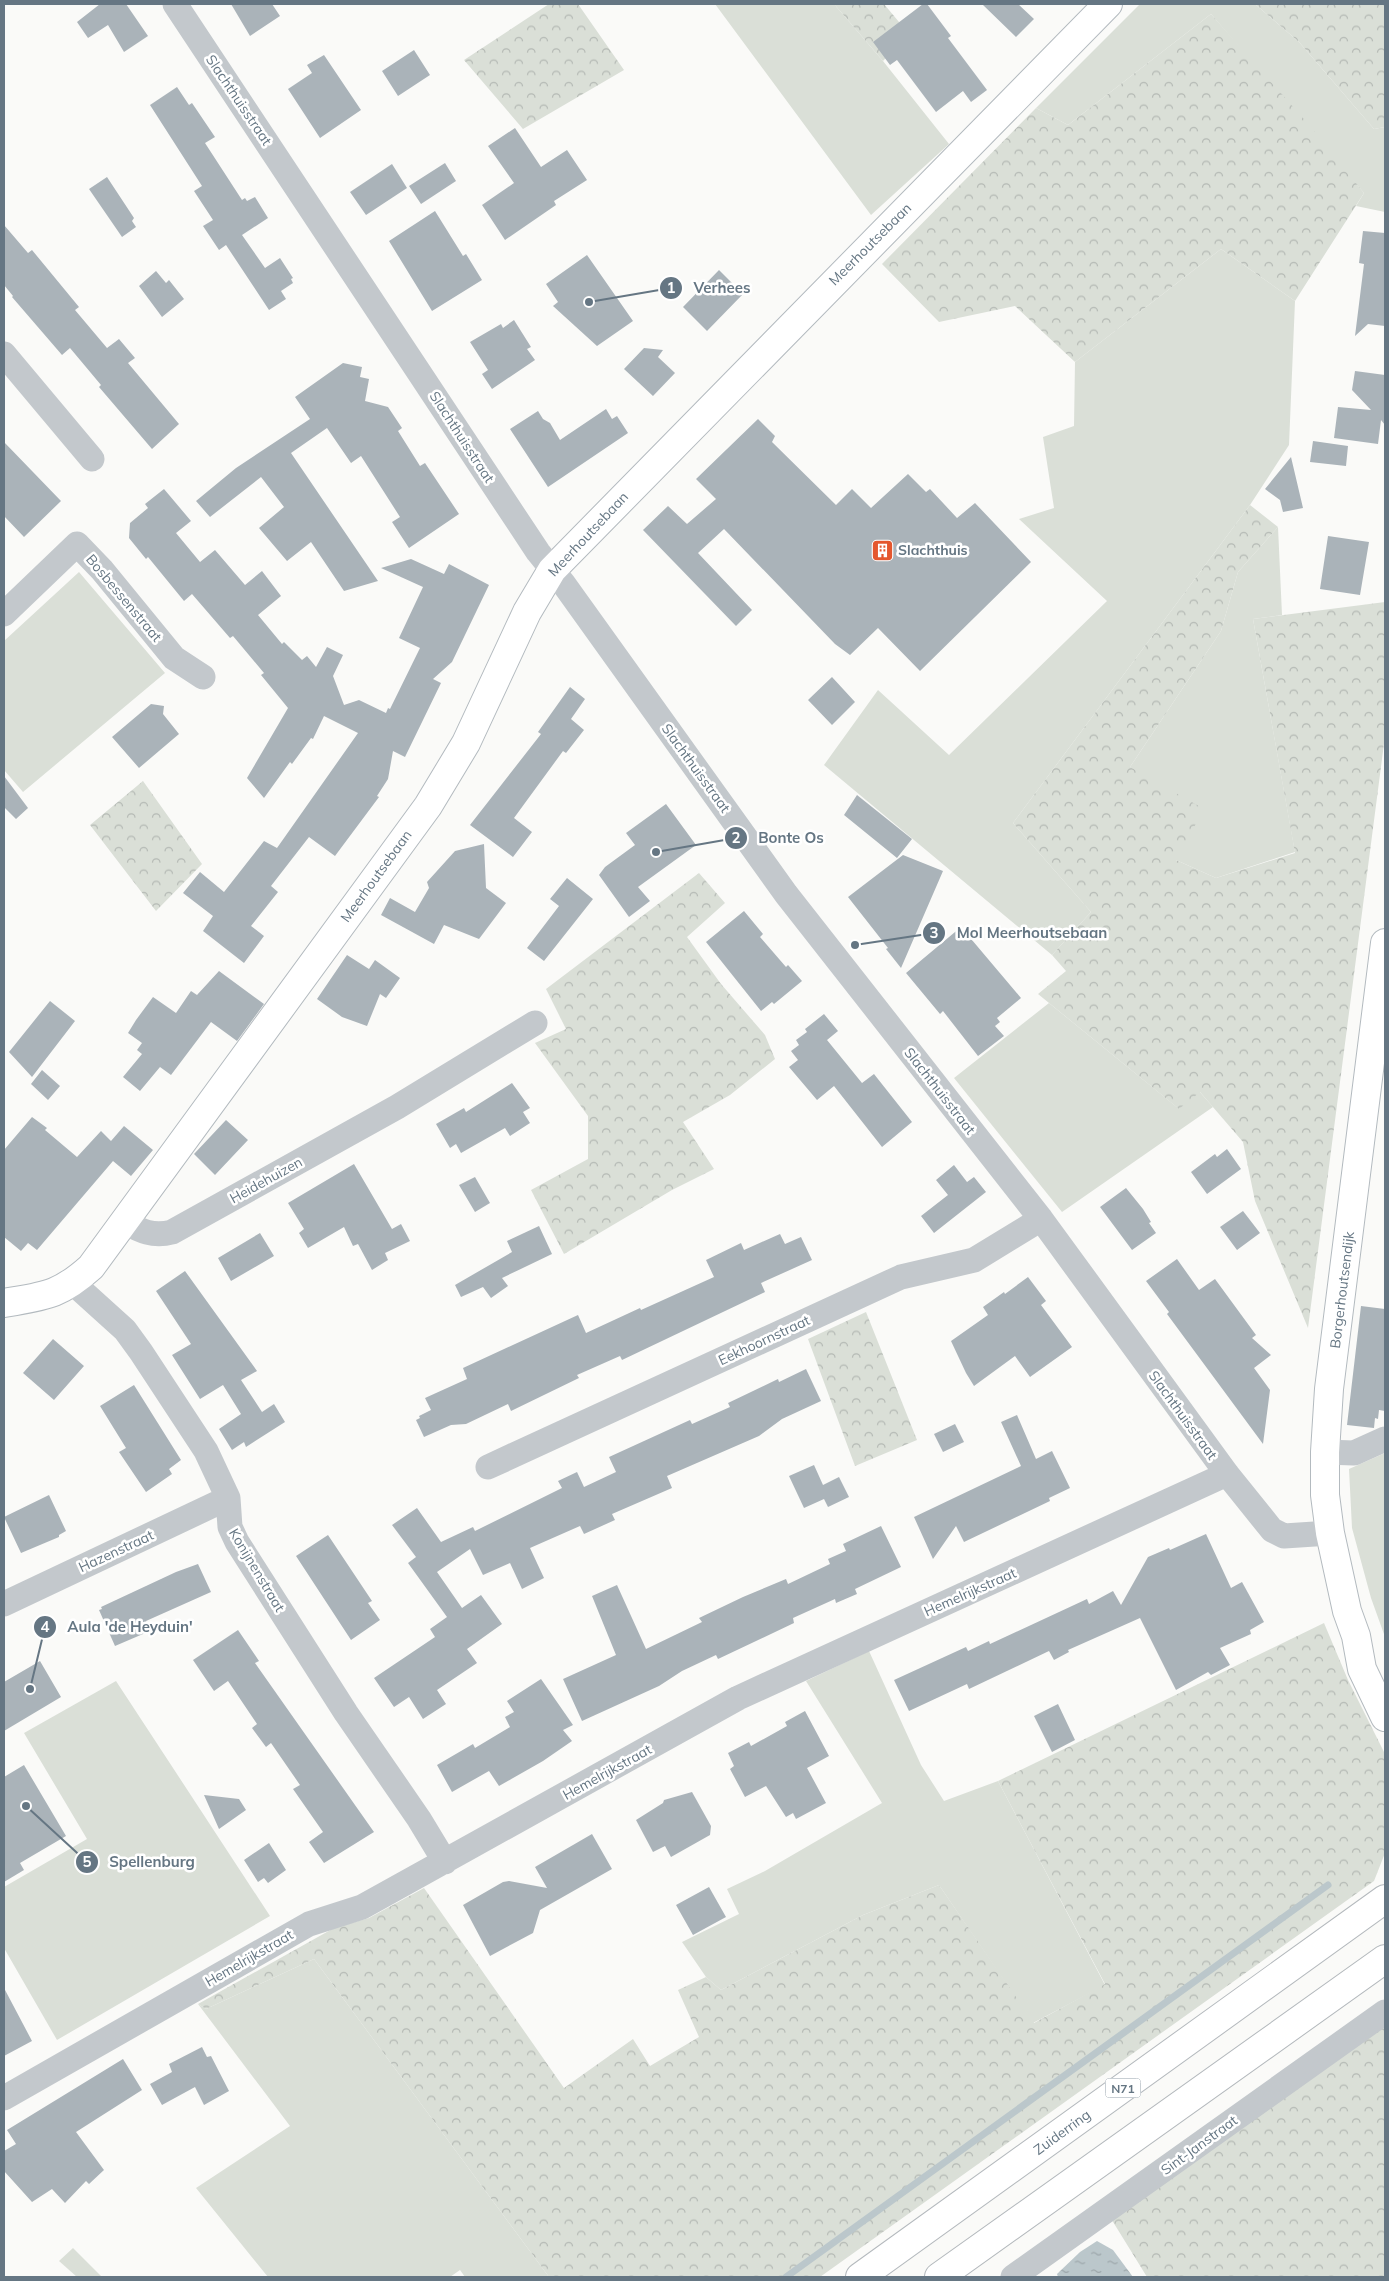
<svg xmlns="http://www.w3.org/2000/svg" width="1389" height="2281" viewBox="0 0 1389 2281" font-family="Mulish,sans-serif">
	<style>
		.green { fill: #dadfd7 }
		.forest { fill: url(#forest-crowns) }
		.water { fill: url(#water-ripples) }
		.lines { fill: none; stroke-linecap: round; stroke-linejoin: round }
		.stream { stroke: #bbc7cb; stroke-width: 7 }
		.building { fill: #aab3b9 }
		.secondary-casing { stroke: #b3babf; stroke-width: 30 }
		.highway-casing { stroke: #b4b9bd; stroke-width: 30 }
		.street { stroke: #c3c8cc; stroke-width: 25 }
		.secondary { stroke: #fff; stroke-width: 28 }
		.highway { stroke: #fff; stroke-width: 28 }
		.labels { text-anchor: middle; dominant-baseline: central; stroke-width: 5; stroke-linejoin: round; paint-order: stroke }
		.shield { fill: #fff; stroke: #939fa8; stroke-width: 1 }
		.shield-label { font-size: 12px; font-weight: bold; fill: #657683 }
		.street-label { font-size: 14px; fill: #657683; stroke: #fff }
		.poi-label { font-size: 14px; font-weight: bold; fill: #657683; stroke: #fff; text-anchor: start }
		.leader { fill: none; stroke: #657683; stroke-width: 2 }
		.callout-dot { fill: #657683; stroke: #fff; stroke-width: 2 }
		.mark-label { font-size: 15px; text-anchor: middle; font-weight: bold; fill: #fff }
		.callout-label { font-size: 15px; text-anchor: middle; font-weight: bold; fill: #657683; stroke: #fff; stroke-width: 5; stroke-linejoin: round; paint-order: stroke }
	</style>
	<defs>
		<pattern id="forest-crowns" width="20" height="18" patternUnits="userSpaceOnUse" patternTransform="scale(1.25)"><rect width="20" height="18" fill="#dadfd7"/><path d="M2 6a3 3 0 1 1 6 0M12 15a3 3 0 1 1 6 0" fill="none" stroke="#b4b9b4"/></pattern>
		<pattern id="water-ripples" width="26" height="14" patternUnits="userSpaceOnUse" patternTransform="scale(1.25)"><rect width="26" height="14" fill="#bbc7cb"/><path d="M2 4q2-2 4 0t4 0M15 11q2-2 4 0t4 0" fill="none" stroke="#9ca6aa"/></pattern>
	</defs>
	<rect width="100%" height="100%" fill="#fafaf8"/>
	<path class="green" d="M715,4H834L883,61L949,144L871,215Z
		M1140,4H1255L1299,42L1374,129L1385,127V212L1356,206L1364,193L1211,14L1068,125L1036,108Z
		M1221,249L1295,301L1289,445L1250,505L1013,823L1091,912L1052,955L824,765L878,690L949,755L1107,601L1019,519L1054,508L1043,437L1074,426L1075,362Z
		M1278,527L1282,615L1253,619L1295,852L1216,878L1176,860L1130,767L1221,631L1238,572Z
		M79,572L165,673L23,792L4,770V641Z
		M1049,1003L1178,1108L1199,1091L1213,1107L1062,1212L954,1078Z
		M1385,1453V1637L1371,1598L1352,1528L1349,1469Z
		M869,1651L921,1765L944,1801L998,1781L1105,1985L1033,2023L939,1885L863,1915L721,1990L706,1977L682,1942L739,1914L727,1889L765,1871L882,1803L806,1681Z
		M116,1681L270,1916L57,2040L4,1948V1887L87,1839L24,1733Z
		M314,1959L549,2277H465L460,2270L450,2277H268L196,2188L290,2126L198,2004L206,2009Z
		M73,2248L102,2277H77L59,2261Z"/>
	<path class="forest" d="M549,4H578L624,70L523,129L464,60Z
		M834,4H884L909,34L883,61Z
		M1255,4H1385V127L1374,129L1299,42Z
		M1211,14L1311,127L1364,193L1295,301L1221,249L1075,362L1015,306L939,322L882,264L1036,108L1068,125Z
		M1250,505L1278,527L1238,572L1221,631L1130,767L1204,809L1176,860L1216,878L1295,853L1253,619L1385,602V736L1308,1328L1255,1201L1243,1142L1200,1092L1179,1109L1038,994L1066,971L1052,955L1091,912L1013,823Z
		M143,781L202,864L156,911L90,825Z
		M699,873L725,903L687,937L721,984L765,1035L775,1059L730,1095L683,1122L714,1169L672,1190L564,1254L531,1190L588,1159V1116L535,1043L566,1029L546,989Z
		M866,1312L917,1440L855,1466L808,1339Z
		M1324,1623L1348,1680L1385,1754V1853L1374,1881L820,2277H549L314,1959L206,2009L198,2004L334,1928L369,1918L424,1888L564,2088L633,2039L650,2066L699,2037L678,1990L706,1977L721,1990L863,1915L939,1885L1034,2023L1105,1984L998,1781Z
		M1385,2022V2277H1147L1110,2217Z"/>
	<path class="water" d="M1097,2241L1113,2250L1133,2277H1058L1057,2274L1080,2252Z"/>
	<g class="lines">
		<path class="stream" d="M786,2277L1328,1885"/>
	</g>
	<path class="building" d="M100,4H126L148,36L124,52L108,25L88,38L77,22Z
		M231,4H272L280,16L250,36Z
		M923,4H927L951,36L948,38L987,90L971,102L963,91L936,112L897,60L890,65L873,42Z
		M982,4H1018L1034,19L1016,37Z
		M414,50L430,75L398,96L382,71Z
		M324,55L361,110L320,138L288,89L312,73L307,65Z
		M177,87L189,105L192,103L215,137L205,143L242,200L245,198L247,201L255,197L268,218L242,235L265,268L280,258L293,278L291,279L293,283L281,291L286,299L269,310L226,245L219,250L203,226L213,220L194,191L202,186L150,105Z
		M515,128L541,167L567,150L587,180L554,201L556,205L505,240L482,205L514,183L488,146Z
		M445,163L456,181L421,204L409,186Z
		M392,164L407,188L366,215L350,192Z
		M107,177L134,218L132,221L136,227L122,237L89,189Z
		M435,211L463,256L466,254L482,280L432,311L389,241Z
		M4,225L28,253L32,250L79,307L75,310L107,348L119,339L135,358L128,363L179,424L152,449L99,387L101,385L70,348L62,355L12,297L13,296L4,285Z
		M1363,231L1385,233V326L1368,324L1355,336L1364,264L1359,263Z
		M587,255L633,321L597,346L553,306L558,302L546,284Z
		M719,270L743,294L707,331L683,307Z
		M156,271L166,283L169,280L184,299L162,317L139,286Z
		M514,320L531,347L527,349L535,360L492,389L482,374L488,370L470,342L501,324L503,328Z
		M644,348L663,350L658,357L675,373L653,396L624,369Z
		M343,363L362,367L360,377L369,379L365,401L388,407L402,428L398,431L420,466L425,463L459,514L409,548L392,522L400,517L361,456L351,463L327,428L291,453L378,581L344,591L311,542L287,561L259,528L284,507L261,477L210,517L196,501L236,468L310,419L295,397Z
		M1355,371L1385,375V425L1381,420L1378,444L1334,438L1338,407L1371,410L1352,390Z
		M606,409L612,419L617,416L628,433L548,487L510,429L538,411L543,419L550,423L560,440Z
		M758,419L775,436L772,442L836,505L852,489L871,508L908,474L926,492L930,489L957,518L975,503L1031,562L920,671L878,628L850,655L835,644L724,529L698,553L752,610L736,626L643,530L668,506L687,524L716,499L696,479Z
		M1313,441L1348,446L1346,466L1310,462Z
		M4,442L61,501L24,537L4,516Z
		M1291,457L1303,508L1283,512L1280,500L1265,489Z
		M164,489L191,521L176,533L200,562L215,550L245,585L262,571L281,596L258,615L282,644L284,642L302,660L307,656L316,667L327,647L343,655L333,676L344,705L359,700L386,713L388,708L390,709L420,648L399,638L423,587L381,568L411,559L444,574L449,564L489,585L452,662L433,679L441,683L405,757L393,751L388,779L377,796L379,797L335,856L309,837L271,886L278,892L251,926L264,936L244,963L203,931L213,916L183,893L200,872L224,892L264,841L277,848L358,733L324,716L313,739L311,738L292,764L290,762L264,798L247,778L288,708L261,675L264,673L233,636L230,638L192,594L184,601L148,557L146,559L129,538L130,523L148,508L145,504Z
		M1328,536L1369,542L1360,595L1320,589Z
		M832,677L855,702L832,725L808,700Z
		M570,687L585,699L571,719L584,730L566,753L563,751L514,818L532,832L513,857L470,825L541,734L538,732Z
		M151,704L164,706L163,714L179,734L139,768L112,737Z
		M4,776L28,808L16,819L4,807Z
		M857,795L912,839L897,858L844,815Z
		M666,804L696,845L638,887L650,901L629,917L599,875L605,867L635,845L626,833Z
		M484,844L486,888L506,903L479,939L444,925L434,944L381,915L390,898L415,912L429,888L427,882L455,851Z
		M903,855L943,871L901,968L886,949L888,948L848,897Z
		M567,878L593,899L544,961L527,948L559,906L550,899Z
		M744,911L763,934L760,937L786,967L788,965L802,981L774,1004L772,1002L761,1011L706,942Z
		M961,927L1021,998L997,1018L1000,1022L995,1026L1004,1036L978,1056L943,1011L940,1014L906,973Z
		M347,955L369,969L375,960L400,978L386,998L380,994L367,1026L342,1017L317,999Z
		M219,971L264,1004L237,1041L211,1022L171,1075L160,1067L140,1091L123,1077L142,1054L137,1050L142,1043L128,1033L136,1020L153,997L176,1013L191,991L197,995Z
		M50,1001L75,1021L32,1077L9,1052Z
		M824,1014L838,1031L827,1040L862,1083L874,1074L912,1122L882,1147L834,1086L817,1100L789,1067L798,1060L791,1051L799,1045L796,1040L807,1032L805,1029Z
		M42,1070L60,1086L48,1100L31,1084Z
		M512,1083L530,1108L523,1112L530,1123L510,1136L505,1128L461,1153L456,1144L450,1148L436,1124L464,1108L466,1112Z
		M32,1117L47,1128L45,1130L77,1157L101,1131L111,1141L124,1126L153,1150L131,1176L113,1161L37,1250L28,1243L21,1251L4,1237V1150Z
		M226,1120L248,1140L215,1175L194,1154Z
		M1227,1149L1241,1169L1207,1194L1191,1172L1215,1154L1217,1157Z
		M354,1164L392,1229L401,1224L410,1241L385,1253L388,1260L372,1270L358,1244L353,1246L344,1227L308,1248L299,1233L304,1229L288,1203Z
		M954,1165L967,1182L974,1177L986,1192L934,1233L921,1216L948,1195L936,1180Z
		M475,1177L490,1203L475,1212L459,1185Z
		M1126,1188L1143,1209L1151,1222L1149,1223L1156,1233L1132,1250L1100,1207Z
		M1243,1211L1260,1233L1237,1250L1220,1227Z
		M539,1226L552,1254L502,1278L508,1286L491,1298L483,1287L461,1297L455,1285L512,1252L507,1241Z
		M260,1233L274,1256L231,1281L218,1258Z
		M780,1234L785,1244L801,1237L812,1260L761,1283L765,1292L622,1360L620,1356L577,1375L579,1378L511,1411L508,1404L466,1424L451,1425L424,1437L416,1420L420,1418L419,1416L431,1410L425,1398L467,1379L463,1368L578,1315L586,1333L640,1308L641,1310L714,1277L706,1260L741,1243L744,1250Z
		M1177,1259L1199,1290L1215,1279L1256,1335L1252,1338L1271,1355L1254,1368L1270,1390L1263,1444L1167,1314L1169,1312L1146,1281Z
		M185,1271L257,1371L241,1380L262,1412L274,1404L285,1422L246,1447L244,1442L232,1450L219,1429L241,1414L223,1385L200,1399L172,1355L191,1344L156,1291Z
		M1028,1277L1046,1301L1041,1305L1072,1347L1030,1377L1015,1356L974,1386L966,1373L951,1341L988,1315L983,1307L1004,1292L1005,1294Z
		M1361,1306L1385,1309V1411L1379,1410L1378,1419L1375,1418L1374,1428L1347,1425Z
		M53,1339L84,1366L54,1400L23,1373Z
		M806,1369L821,1401L782,1419L759,1436L667,1476L672,1488L612,1514L615,1520L584,1534L580,1526L530,1548L544,1578L522,1589L510,1563L483,1575L470,1549L437,1572L462,1608L481,1595L502,1624L467,1649L477,1663L437,1690L446,1704L423,1719L409,1697L394,1707L374,1678L435,1637L430,1629L447,1617L408,1563L416,1557L392,1525L417,1508L441,1542L473,1527L475,1531L562,1488L558,1481L577,1472L584,1487L616,1472L609,1457L690,1420L692,1424L730,1407L728,1403L778,1379L779,1382Z
		M134,1385L181,1460L169,1469L172,1474L146,1492L119,1452L126,1448L100,1406Z
		M1017,1415L1036,1459L1052,1451L1070,1488L1049,1498L1050,1501L964,1542L956,1526L933,1559L914,1517L1021,1466L1001,1422Z
		M955,1424L964,1442L943,1452L934,1434Z
		M814,1465L823,1485L839,1477L849,1497L828,1507L824,1499L804,1508L789,1476Z
		M49,1495L66,1531L59,1535V1537L21,1553L4,1517Z
		M881,1526L901,1567L855,1589L857,1594L836,1603L835,1599L793,1618L794,1623L718,1659L716,1655L682,1671L659,1686L582,1721L563,1679L616,1655L592,1596L617,1585L646,1649L702,1622L699,1618L743,1597L786,1579L788,1584L830,1564L828,1559L846,1551L843,1544Z
		M1206,1534L1231,1588L1242,1582L1264,1622L1250,1630L1251,1634L1220,1648L1230,1665L1211,1675L1208,1672L1176,1690L1140,1618L1068,1650L1069,1652L1054,1660L1049,1651L969,1689L967,1684L909,1711L894,1680L966,1647L968,1651L989,1641L990,1644L1087,1599L1089,1604L1113,1591L1121,1605L1148,1557L1169,1548L1170,1550Z
		M328,1535L372,1601L368,1603L380,1620L351,1640L296,1556Z
		M198,1564L211,1592L146,1621L150,1631L115,1646L99,1610L102,1609L101,1607L176,1572Z
		M238,1630L259,1661L255,1663L374,1832L324,1863L309,1842L323,1832L293,1789L300,1785L271,1743L266,1747L252,1728L257,1724L228,1681L214,1691L193,1660Z
		M40,1661L61,1697L4,1731V1682Z
		M541,1679L573,1725L563,1730L572,1741L543,1761L499,1786L489,1771L452,1792L437,1765L473,1744L475,1748L510,1727L505,1717L514,1712L507,1701Z
		M1058,1704L1075,1740L1052,1752L1034,1716Z
		M805,1711L829,1756L807,1768L826,1803L796,1819L793,1813L786,1817L766,1786L745,1797L730,1769L734,1766L728,1753L749,1742L751,1746L787,1726L785,1722Z
		M24,1765L66,1836L20,1863L24,1870L4,1882V1777Z
		M692,1792L711,1826L710,1835L671,1857L665,1846L653,1852L636,1820L663,1803L664,1800Z
		M204,1795L239,1799L246,1810L219,1829Z
		M592,1834L612,1869L540,1910L533,1933L490,1956L463,1905L503,1882L509,1881L547,1888L535,1867Z
		M269,1843L286,1870L268,1883L264,1878L258,1882L244,1860Z
		M709,1887L726,1917L693,1935L676,1905Z
		M4,1988L32,2041L4,2056Z
		M202,2047L207,2057L211,2056L229,2091L204,2105L195,2087L162,2105L150,2084L172,2072L169,2064Z
		M123,2059L142,2090L76,2132L104,2170L89,2184L86,2181L65,2203L52,2189L32,2202L4,2171V2151L16,2144L7,2130Z"/>
	<g class="lines">
		<defs>
			<path id="secondary" d="M1385,943L1329,1389L1325,1452V1495L1330,1533L1347,1611L1356,1636L1362,1669L1385,1717
				M4,1303C44,1296 59,1296 91,1267L428,806L466,743L527,612L552,570L1108,4"/>
			<path id="highway" d="M860,2277L1385,1899
				M939,2277L1385,1959"/>
		</defs>
		<use href="#secondary" class="secondary-casing"/>
		<use href="#highway" class="highway-casing"/>
		<path class="street" d="M175,4L538,552L563,583L786,894L1041,1219L1227,1474L1272,1530L1284,1536L1330,1533
			M4,354L92,459
			M4,614L77,544L102,570L174,658L203,677
			M124,1222C141,1231 153,1237 172,1232L397,1107L535,1023
			M73,1283L125,1330L141,1352L206,1451L228,1498L230,1527L237,1542L346,1713L419,1819L445,1862
			M1325,1452L1354,1453L1385,1439
			M488,1467L901,1277L974,1260L1041,1219
			M4,1604L228,1498
			M4,2098L309,1924L362,1907L738,1698L1227,1474
			M1013,2277L1385,2012"/>
		<use href="#secondary" class="secondary"/>
		<use href="#highway" class="highway"/>
	</g>
	<defs>
		<symbol id="building-square" viewBox="-11 -11 22 22"><rect x="-9" y="-9" width="18" height="18" rx="4" fill="#e4572e" stroke="#fff"/><path d="M-4-6H4V6H1V3H-1V6H-4ZM-2.5-4.3h1.7v1.8h-1.7ZM.8-4.3h1.7v1.8H.8ZM-2.5-1h1.7V.8h-1.7ZM.8-1h1.7V.8H.8Z" fill="#fff"/></symbol>
	</defs>
	<g fill-rule="evenodd">
		<use href="#building-square" x="870" y="538" width="25" height="25"/>
	</g>
	<g class="labels">
		<rect class="shield" x="1105.5" y="2078.5" width="35" height="19" rx="4"/>
		<g class="shield-label">
			<text x="1123" y="2088">N71</text>
		</g>
		<g class="street-label">
			<text transform="translate(239 100) rotate(56)">Slachthuisstraat</text>
			<text transform="translate(870 244) rotate(-45)">Meerhoutsebaan</text>
			<text transform="translate(462 437) rotate(57)">Slachthuisstraat</text>
			<text transform="translate(588 534) rotate(-47)">Meerhoutsebaan</text>
			<text transform="translate(124 598) rotate(50)">Bosbessenstraat</text>
			<text transform="translate(696 768) rotate(54)">Slachthuisstraat</text>
			<text transform="translate(376 876) rotate(-54)">Meerhoutsebaan</text>
			<text transform="translate(940 1091) rotate(52)">Slachthuisstraat</text>
			<text transform="translate(266 1180) rotate(-29)">Heidehuizen</text>
			<text transform="translate(1342 1290) rotate(-83)">Borgerhoutsendijk</text>
			<text transform="translate(764 1340) rotate(-25)">Eekhoornstraat</text>
			<text transform="translate(1183 1415) rotate(54)">Slachthuisstraat</text>
			<text transform="translate(116 1551) rotate(-25)">Hazenstraat</text>
			<text transform="translate(257 1570) rotate(59)">Konijnenstraat</text>
			<text transform="translate(970 1592) rotate(-24)">Hemelrijkstraat</text>
			<text transform="translate(607 1772) rotate(-29)">Hemelrijkstraat</text>
			<text transform="translate(249 1958) rotate(-30)">Hemelrijkstraat</text>
			<text transform="translate(1062 2132) rotate(-36)">Zuiderring</text>
			<text transform="translate(1199 2145) rotate(-36)">Sint-Janstraat</text>
		</g>
		<g class="poi-label">
			<text x="898" y="550">Slachthuis</text>
		</g>
	</g>
	<path class="leader" d="M589 302L671 288M656 852L736 838M855 945L934 933M30 1689L45 1627M26 1806L87 1862"/>
	<g class="callout-dot">
		<circle cx="589" cy="302" r="5"/>
		<circle cx="656" cy="852" r="5"/>
		<circle cx="855" cy="945" r="5"/>
		<circle cx="30" cy="1689" r="5"/>
		<circle cx="26" cy="1806" r="5"/>
		<circle cx="671" cy="288" r="12"/>
		<circle cx="736" cy="838" r="12"/>
		<circle cx="934" cy="933" r="12"/>
		<circle cx="45" cy="1627" r="12"/>
		<circle cx="87" cy="1862" r="12"/>
	</g>
	<g class="mark-label">
		<text x="671" y="293">1</text>
		<text x="736" y="843">2</text>
		<text x="934" y="938">3</text>
		<text x="45" y="1632">4</text>
		<text x="87" y="1867">5</text>
	</g>
	<g class="callout-label">
		<text x="722" y="293">Verhees</text>
		<text x="791" y="843">Bonte Os</text>
		<text x="1032" y="938">Mol Meerhoutsebaan</text>
		<text x="130" y="1632">Aula 'de Heyduin'</text>
		<text x="152" y="1867">Spellenburg</text>
	</g>
	<rect width="1389" height="2281" fill="none" stroke="#657683" stroke-width="10"/>
</svg>
